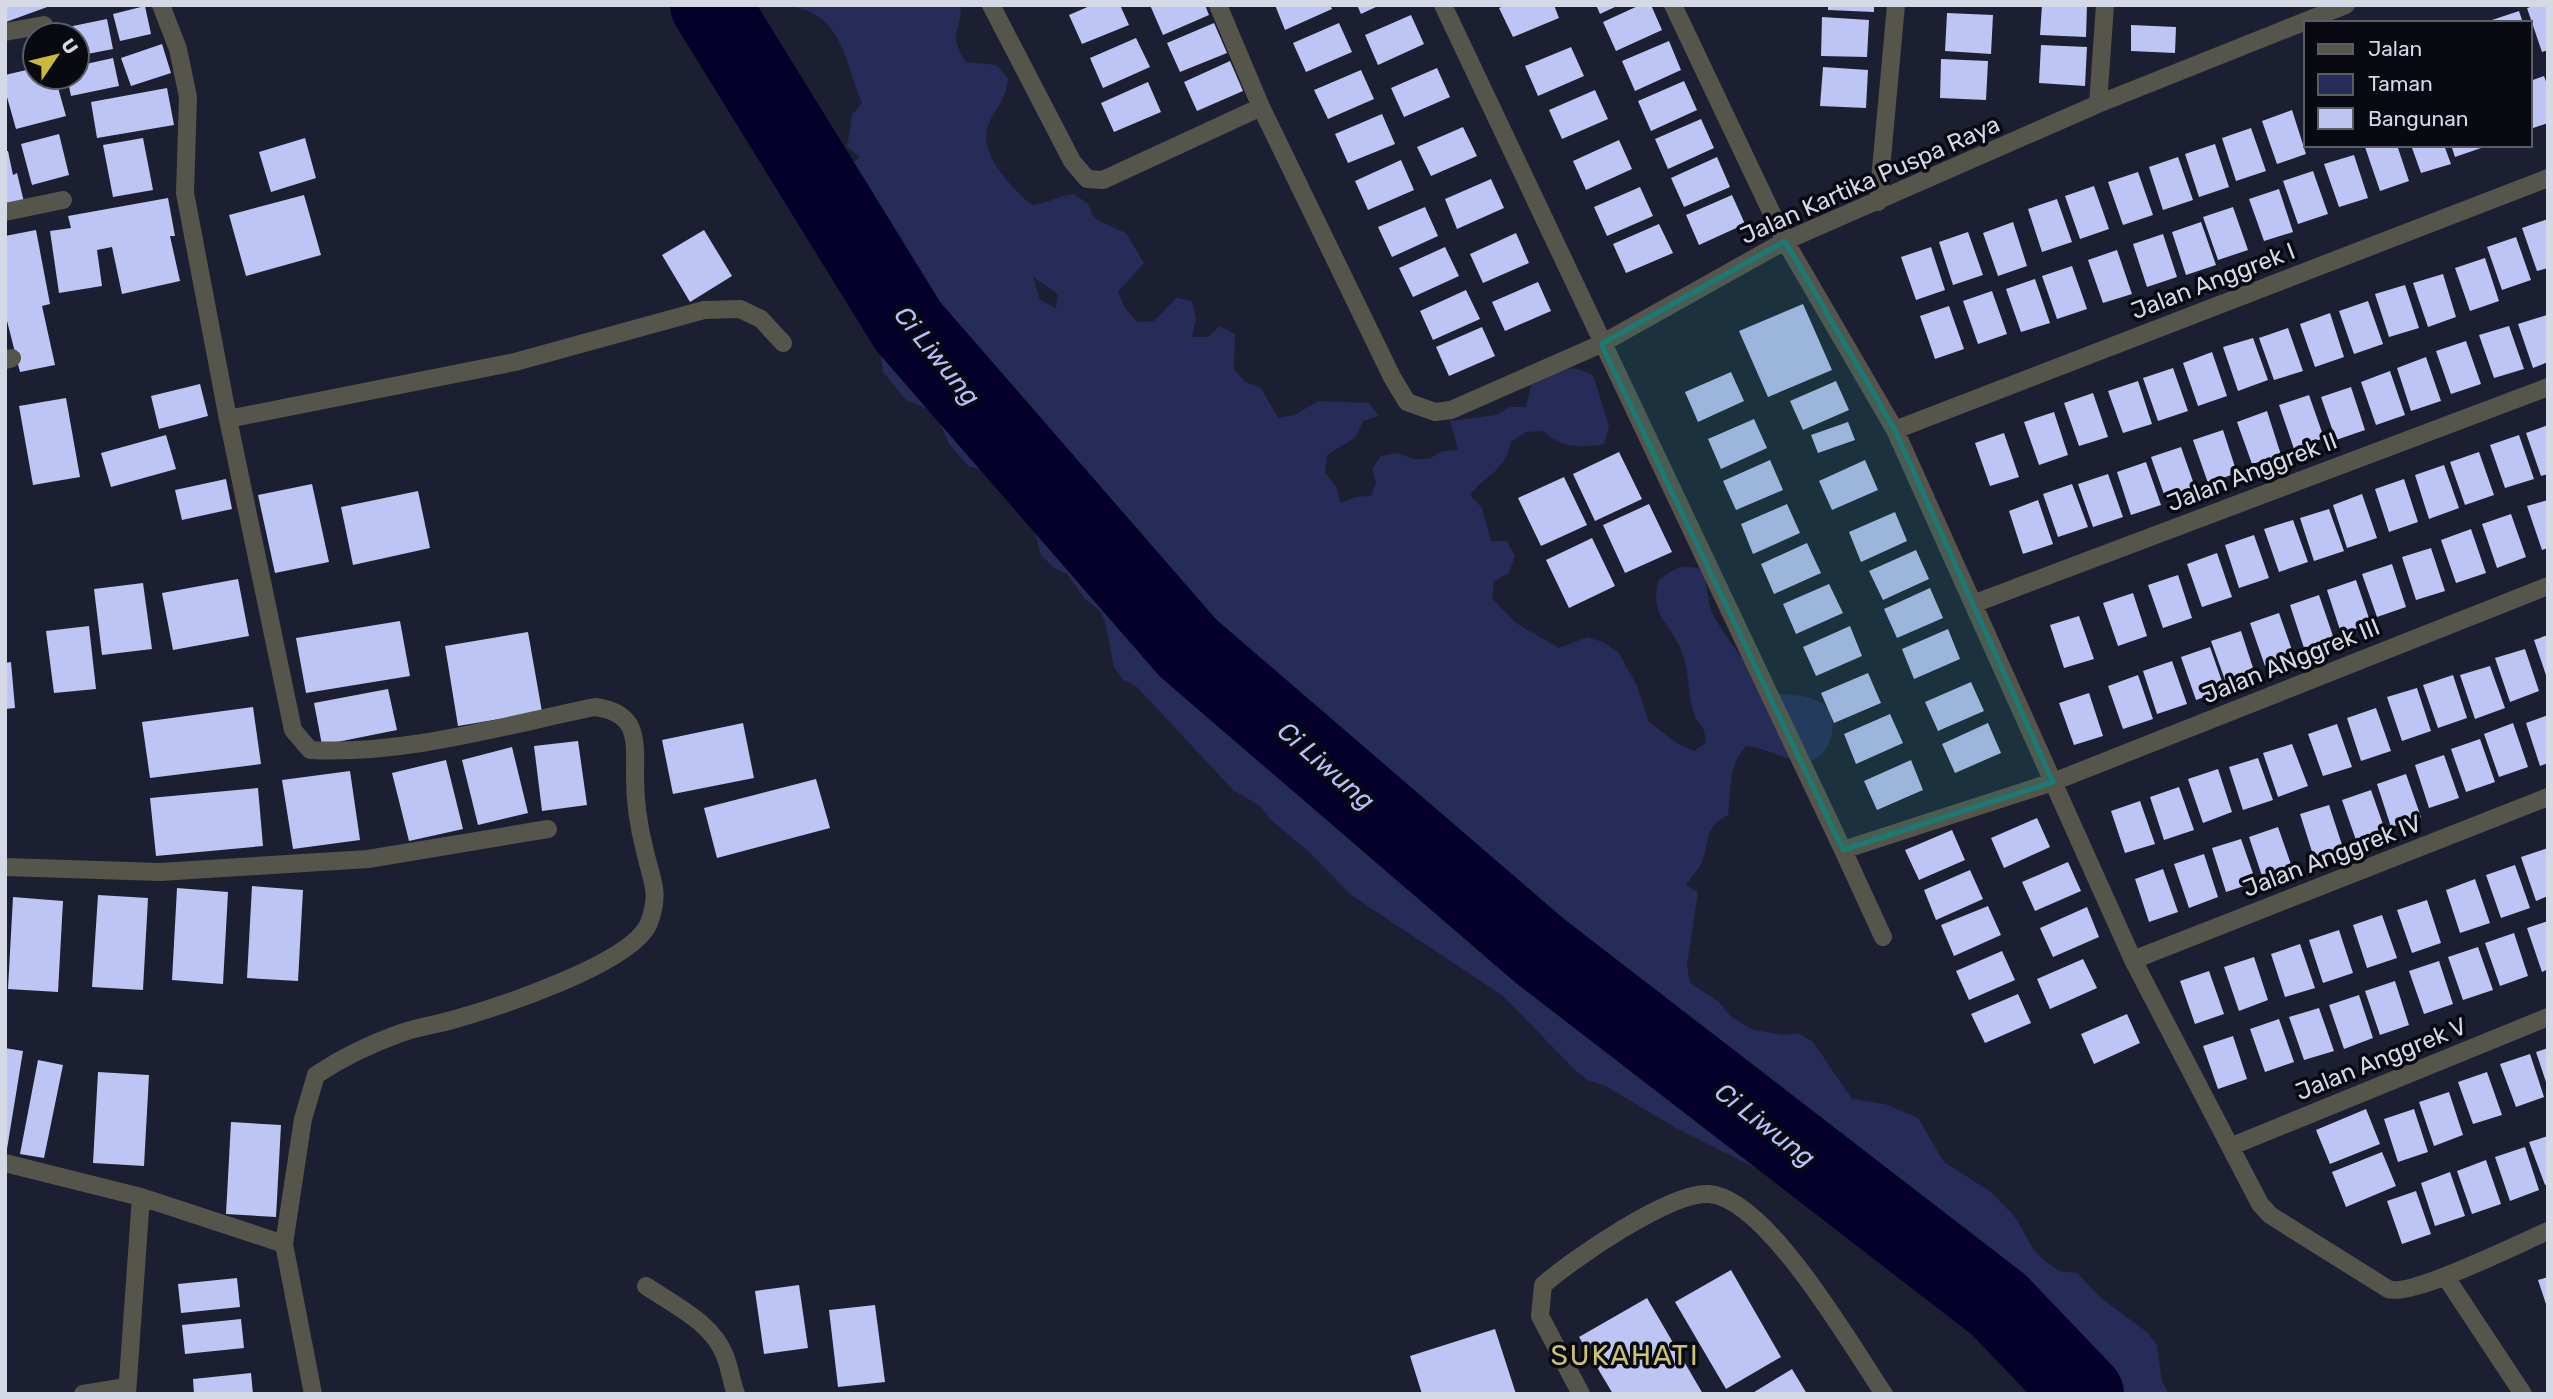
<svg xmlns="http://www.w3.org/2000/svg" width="2553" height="1399" viewBox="0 0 2553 1399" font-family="Rubik,sans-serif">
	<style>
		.green { fill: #262b58; fill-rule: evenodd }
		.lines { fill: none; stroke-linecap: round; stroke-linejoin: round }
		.river { stroke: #05002a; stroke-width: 80 }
		.building { fill: #bcc5f4 }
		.minor { stroke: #56554b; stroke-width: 18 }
		.marked { fill: #197b74; fill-opacity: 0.2; stroke: #197b74; stroke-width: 5; stroke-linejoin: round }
		.labels { text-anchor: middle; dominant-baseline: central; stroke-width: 7; stroke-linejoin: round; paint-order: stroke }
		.street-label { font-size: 24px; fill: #d5d8e5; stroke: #080911 }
		.water-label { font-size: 26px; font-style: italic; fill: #b6c1fc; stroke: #080911 }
		.quarter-label { font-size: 28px; letter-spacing: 2px; fill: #ccc274; stroke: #080911 }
	</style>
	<rect width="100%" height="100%" fill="#1c1f31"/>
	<path class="green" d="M782,5H961C961,33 947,33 966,62L997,65L1008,79C1005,105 993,109 987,129C980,155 1014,191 1032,205C1048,204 1058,195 1074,194L1088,204L1095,219L1126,233L1144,263L1118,292L1125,308L1137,322L1154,321L1176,298L1192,301L1196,319L1192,337H1208L1220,326L1235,334L1234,369L1245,382L1261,388L1278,418L1294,415L1319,401L1369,403L1379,416L1363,421L1355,438L1327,455L1325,472L1336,487L1341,503L1355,497L1371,496L1376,483L1372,469L1381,456L1398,453L1413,459H1429L1443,451L1458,450L1450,421L1496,415L1510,407H1526L1533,378C1557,370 1569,363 1593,375L1609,426L1604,444C1580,448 1562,448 1543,431L1526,432L1511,442C1504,473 1487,473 1470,495L1482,508L1491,541H1507L1515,556L1509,573L1494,581L1492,598L1516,623L1559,648L1587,637L1603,642L1619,653L1637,686L1649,722L1678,744L1694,751L1706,743C1704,721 1699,728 1694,714C1687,693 1690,670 1681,650C1669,620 1650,617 1658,581C1676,567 1680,564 1702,569C1707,582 1707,594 1710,607C1714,624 1757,677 1770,693C1786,695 1810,694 1823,704C1841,719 1832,756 1809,761C1791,764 1766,747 1746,746C1727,769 1732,788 1728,815C1706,828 1710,833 1704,856C1702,866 1692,876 1686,885L1698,892L1687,965L1690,983L1719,1002L1730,1016L1751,1029L1783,1035L1798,1033L1813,1042L1852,1099L1885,1104L1918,1118L1944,1162L1991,1192L2015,1217L2033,1249L2045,1261L2059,1271L2077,1273L2102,1299L2147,1332L2157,1345L2162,1381L2169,1394H2050L2008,1359L2003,1345L1969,1313L1942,1297L1803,1192L1676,1128L1604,1085L1589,1081L1576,1071L1503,996L1351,895L1309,852L1270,819L1260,806L1233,790L1137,687L1123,680L1114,667L1105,621L1098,609L1085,599L1067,574L1053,567L1041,555L1033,525L1035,505L1032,491L1019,480L968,466L949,444L935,412L906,400L883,372L877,324L851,279L818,242L812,227L815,195L860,157L847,147L852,115L862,103C843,56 842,10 782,5ZM1033,277L1058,294L1056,308L1040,300Z"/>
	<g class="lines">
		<path class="river" d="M710,5L908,326L1188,648L1540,951L1999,1305L2084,1394"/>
	</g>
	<path class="building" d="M5,5H50V6L6,22Z
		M1092,5H1120L1129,25L1082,44L1069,15Z
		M1150,5H1205L1209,15L1163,35Z
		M1275,5H1330L1332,9L1285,30Z
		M1357,5H1380L1361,14Z
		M1506,5H1554L1559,18L1513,37L1499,8Z
		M1596,5H1619L1600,14Z
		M1640,5H1651L1662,30L1616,51L1603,22Z
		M1828,5H1874V12L1828,10Z
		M2042,5H2087L2086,37L2040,35Z
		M2537,5H2548V50L2542,52L2527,8Z
		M145,6L151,34L120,41L113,14Z
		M2519,11L2523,23H2486V22Z
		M1947,13L1993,15L1991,54L1945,51Z
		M1411,15L1424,44L1378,65L1365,35Z
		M1822,17L1869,20L1867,57L1821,56Z
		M107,19L113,49L77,56V35H65L63,28Z
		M1214,23L1227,53L1180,72L1167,43Z
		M1339,23L1352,52L1306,72L1293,43Z
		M2131,25L2176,27L2175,53L2131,51Z
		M1136,38L1150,67L1103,88L1090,58Z
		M1669,41L1681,70L1635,91L1622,61Z
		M162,44L171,73L131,86L121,58Z
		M2041,45L2087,47L2085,86L2039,83Z
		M1571,47L1584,76L1538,96L1525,66Z
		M113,58L119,86L71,96L67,77H77V66Z
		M1941,59L1988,61L1986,100L1940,98Z
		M1230,61L1243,91L1197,111L1184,82Z
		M1823,67L1868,70L1866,108L1820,106Z
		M35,68V77H55L66,116L16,129L5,90V75Z
		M1437,68L1450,97L1404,117L1391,88Z
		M1361,70L1374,99L1328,119L1314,90Z
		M2544,76L2548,87V123L2530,129V81Z
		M1684,81L1697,110L1651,131L1638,101Z
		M1148,82L1161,112L1114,132L1101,103Z
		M167,88L174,125L97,138L91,102Z
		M1595,90L1608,119L1562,139L1549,110Z
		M2292,110L2306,154L2277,164L2262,121Z
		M1382,114L1395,144L1348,163L1335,134Z
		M1701,119L1714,148L1668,169L1655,139Z
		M1463,127L1477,156L1431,176L1417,147Z
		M2251,128L2266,171L2236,181L2222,138Z
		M59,134L69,175L32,185L21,144Z
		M143,138L153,190L113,197L103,145Z
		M305,138L316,178L271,192L259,152Z
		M1619,140L1632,169L1586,190L1573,161Z
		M2215,144L2229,187L2199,197L2185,154Z
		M2372,145H2397L2409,181L2380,191L2365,147Z
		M2411,145H2444L2451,164L2421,173Z
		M2451,145H2483L2484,147L2455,157Z
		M5,151H8L13,175L17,173L24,202L5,207Z
		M2354,155L2368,198L2339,207L2324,164Z
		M1717,157L1730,187L1684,207L1671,178Z
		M2178,157L2193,200L2163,210L2149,167Z
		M1401,160L1414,190L1368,210L1355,181Z
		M2313,171L2328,214L2298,224L2283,181Z
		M2138,172L2153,215L2123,225L2108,182Z
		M1491,179L1504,208L1457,229L1445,199Z
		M2094,186L2109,229L2080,239L2065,196Z
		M1640,187L1653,216L1607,236L1594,207Z
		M2279,189L2293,232L2264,241L2249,199Z
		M304,195L321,255L246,276L229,215Z
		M1732,195L1745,224L1699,245L1686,215Z
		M168,198L175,236H170L180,281L122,294L112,247L97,250L102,286L59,293L50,231L71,228L68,216Z
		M2057,199L2072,242L2042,252L2028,209Z
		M1425,207L1438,236L1392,257L1378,227Z
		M2233,207L2248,250L2218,260L2203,217Z
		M2548,219V268L2537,271L2522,228Z
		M2013,222L2027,266L1998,276L1983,233Z
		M2201,222L2216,265L2186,275L2172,232Z
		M1659,224L1673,253L1626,273L1613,244Z
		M36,230L50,304L42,306L55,365L20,372L5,313V236Z
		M704,230L732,276L690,302L662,255Z
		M1968,232L1983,275L1953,285L1939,242Z
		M1516,233L1529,263L1483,283L1470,254Z
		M2163,234L2177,277L2147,287L2133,244Z
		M2516,237L2531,280L2502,290L2487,247Z
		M1445,247L1459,276L1413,297L1399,268Z
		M1931,247L1945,290L1916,300L1901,257Z
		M2117,250L2132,294L2103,303L2088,260Z
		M2485,258L2499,301L2470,311L2455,268Z
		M2072,266L2087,309L2057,319L2042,276Z
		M2443,274L2456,317L2428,327L2413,283Z
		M2035,279L2050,323L2021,332L2006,289Z
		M1538,282L1551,311L1505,331L1492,302Z
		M2405,285L2419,328L2389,337L2375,294Z
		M1466,290L1480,319L1433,340L1420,311Z
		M1992,291L2007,334L1978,344L1963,301Z
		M2368,301L2383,344L2354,354L2339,311Z
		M1803,304L1832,370L1768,397L1739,331Z
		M1949,306L1964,349L1935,359L1920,316Z
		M2330,313L2344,357L2315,367L2300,324Z
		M2547,315L2548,362L2533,368L2518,324Z
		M2509,326L2524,369L2494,378L2479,335Z
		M1482,327L1495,356L1449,376L1436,347Z
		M2288,328L2303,371L2274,380L2259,338Z
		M2253,338L2268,380L2238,391L2223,347Z
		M2466,341L2481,384L2451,394L2436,351Z
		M2212,352L2227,396L2198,406L2183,363Z
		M2426,357L2441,401L2411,411L2397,368Z
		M2173,368L2188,411L2158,421L2143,378Z
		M2390,371L2405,415L2376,425L2361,382Z
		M1731,372L1744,401L1698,422L1685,392Z
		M1836,381L1849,410L1803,430L1790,401Z
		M2138,381L2152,424L2123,433L2108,391Z
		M200,384L208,416L159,429L151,396Z
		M2351,387L2365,430L2336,440L2321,397Z
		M2093,393L2108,437L2079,446L2064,403Z
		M2309,395L2324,438L2294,449L2279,405Z
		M66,398L80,477L33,485L19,406Z
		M2267,411L2281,455L2252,464L2237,422Z
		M2054,412L2068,455L2039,465L2024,422Z
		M1754,419L1767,448L1721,469L1708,439Z
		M1848,422L1855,440L1818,453L1811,435Z
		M2548,425V474L2541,476L2526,433Z
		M2223,430L2237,473L2208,483L2193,440Z
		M2004,433L2019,477L1990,486L1975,443Z
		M166,435L176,469L111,487L101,453Z
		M2519,435L2534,479L2505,488L2490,445Z
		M2181,447L2196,490L2166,500L2151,457Z
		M1619,452L1642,499L1595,521L1573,474Z
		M2479,452L2494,495L2465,505L2450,462Z
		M1770,460L1783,490L1736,510L1723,481Z
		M1865,460L1878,490L1832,510L1819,481Z
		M2146,462L2161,505L2131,515L2117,472Z
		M2444,465L2459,508L2429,519L2415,475Z
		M2108,474L2123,517L2093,527L2078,484Z
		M1564,477L1587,525L1541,546L1518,498Z
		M226,479L232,509L182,520L175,490Z
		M2404,479L2418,522L2389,532L2375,489Z
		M312,484L329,562L275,573L258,495Z
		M2072,484L2088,527L2058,537L2043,494Z
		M418,491L430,548L353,565L341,507Z
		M2362,494L2377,538L2347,548L2333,505Z
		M2038,500L2053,544L2023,554L2009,511Z
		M2548,500V548L2542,550L2527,506Z
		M1649,504L1672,552L1625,573L1603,525Z
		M1787,504L1800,533L1753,554L1741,524Z
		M2329,509L2344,551L2314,561L2300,518Z
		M1895,512L1907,541L1861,562L1849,532Z
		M2511,514L2526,557L2497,568L2482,524Z
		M2293,520L2308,562L2279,572L2264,529Z
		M2471,529L2486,573L2456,583L2441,540Z
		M2254,535L2269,578L2239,588L2225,545Z
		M1592,538L1615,586L1569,608L1546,560Z
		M1807,543L1821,573L1774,594L1761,564Z
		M2431,548L2445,591L2416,600L2402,557Z
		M1916,550L1929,579L1883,600L1869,571Z
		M2217,553L2232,597L2202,607L2187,564Z
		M2392,564L2406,607L2377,617L2362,574Z
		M2178,575L2192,618L2163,628L2148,585Z
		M238,579L249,636L173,650L162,593Z
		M2356,580L2371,624L2341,633L2327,590Z
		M143,583L152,649L102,655L94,589Z
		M1829,584L1843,613L1796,634L1783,604Z
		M1930,588L1943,618L1897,638L1884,609Z
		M2133,593L2147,636L2118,646L2103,603Z
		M2319,595L2334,639L2304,648L2290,605Z
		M2279,613L2294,656L2265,666L2250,623Z
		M2079,616L2094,659L2064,668L2050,625Z
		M400,621L410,676L306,693L296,638Z
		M89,626L96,689L54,693L46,631Z
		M1850,626L1862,656L1816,676L1803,647Z
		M1948,629L1960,659L1914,679L1902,649Z
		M2241,631L2255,674L2226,683L2211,641Z
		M528,632L542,712L458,726L445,646Z
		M2548,635V678H2547L2534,640Z
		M2210,647L2225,690L2196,700L2181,657Z
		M2525,649L2539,691L2510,702L2495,658Z
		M2172,661L2187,704L2157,714L2143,671Z
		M11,662L15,708L5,709V663Z
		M2490,666L2505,708L2475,719L2460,675Z
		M1868,673L1881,703L1834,723L1821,693Z
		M2138,675L2153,719L2123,729L2108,686Z
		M2453,675L2467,718L2438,728L2423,685Z
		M1971,682L1984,711L1938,731L1925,702Z
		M2417,688L2431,731L2402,741L2387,697Z
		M388,689L397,730L322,745L314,703Z
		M2089,693L2103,736L2074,745L2059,703Z
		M253,707L261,764L150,778L142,722Z
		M2376,708L2391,751L2361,761L2347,718Z
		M1890,714L1903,743L1856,764L1844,734Z
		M2548,715V763L2540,766L2526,723Z
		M743,723L754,778L673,794L662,740Z
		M1988,723L2001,753L1955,773L1942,744Z
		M2513,723L2528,767L2499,777L2484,734Z
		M2337,724L2352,767L2323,776L2308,734Z
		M2480,739L2495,782L2466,792L2451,749Z
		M578,741L587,805L542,811L534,746Z
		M2292,744L2308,786L2278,797L2263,753Z
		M512,747L528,813L478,825L462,760Z
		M2444,755L2459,798L2429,808L2415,765Z
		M2258,758L2273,800L2243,810L2229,767Z
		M446,760L463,829L409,841L392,773Z
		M1911,760L1923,790L1877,810L1864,781Z
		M2218,769L2232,812L2203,823L2188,779Z
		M350,771L360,840L293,849L282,780Z
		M2406,774L2421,817L2391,827L2377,784Z
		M816,779L830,828L717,858L704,808Z
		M2179,787L2194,830L2164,840L2150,797Z
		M258,788L263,846L156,856L150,798Z
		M2371,790L2386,833L2357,843L2342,800Z
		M2140,801L2155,844L2125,853L2111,811Z
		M2329,805L2343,848L2314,858L2300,814Z
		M2037,818L2050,847L2004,868L1991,838Z
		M2278,827L2293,870L2263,879L2249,837Z
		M1952,830L1965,860L1919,880L1905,850Z
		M2241,839L2256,882L2226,892L2212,848Z
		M2548,848V896L2536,901L2521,857Z
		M2204,854L2218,897L2189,908L2174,864Z
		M2068,862L2081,891L2035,911L2022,882Z
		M2515,865L2530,908L2501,918L2486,875Z
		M2163,869L2178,912L2149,922L2135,879Z
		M1970,870L1983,899L1936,920L1924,890Z
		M2475,879L2490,923L2460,933L2446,890Z
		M252,886L303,890L298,981L247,978Z
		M177,888L228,892L223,984L172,980Z
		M98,895L148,898L143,990L92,987Z
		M13,897L63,901L58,992L8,989Z
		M2427,900L2441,943L2412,953L2397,910Z
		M1988,906L2001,935L1954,956L1941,925Z
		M2087,907L2099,937L2053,957L2040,928Z
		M2382,915L2397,958L2367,968L2353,925Z
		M2548,921V969L2542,972L2527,928Z
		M2339,930L2353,973L2323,983L2309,940Z
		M2514,933L2528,976L2500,986L2485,943Z
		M2300,944L2315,988L2285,997L2271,954Z
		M2478,947L2493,990L2463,1000L2448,957Z
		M2002,951L2015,980L1969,1000L1956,971Z
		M2254,957L2268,1000L2239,1011L2224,967Z
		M2083,959L2097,988L2050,1009L2037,979Z
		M2439,961L2453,1004L2424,1014L2409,971Z
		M2209,971L2224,1014L2195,1024L2180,981Z
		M2395,981L2409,1025L2380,1035L2365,991Z
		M2018,994L2031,1023L1985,1043L1971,1014Z
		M2359,995L2373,1038L2344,1049L2329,1005Z
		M2319,1008L2334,1051L2304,1060L2289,1017Z
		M2127,1014L2140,1043L2094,1064L2081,1034Z
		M2279,1019L2294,1062L2265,1072L2250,1029Z
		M2233,1036L2247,1079L2218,1089L2203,1046Z
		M5,1048L23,1051L7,1149H5Z
		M2548,1048V1085H2547L2536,1052Z
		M2530,1054L2544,1097L2516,1107L2500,1064Z
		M38,1060L63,1065L44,1158L20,1154Z
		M98,1072L149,1075L144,1166L93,1163Z
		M2487,1072L2502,1115L2473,1124L2458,1082Z
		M2449,1092L2463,1135L2434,1146L2419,1102Z
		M2366,1109L2380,1144L2330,1164L2316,1130Z
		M2414,1109L2428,1152L2398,1162L2384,1119Z
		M231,1122L281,1125L276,1217L226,1214Z
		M2548,1136V1184L2545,1185L2529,1142Z
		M2525,1147L2539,1190L2510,1201L2495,1157Z
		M2382,1152L2396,1186L2346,1207L2332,1172Z
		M2486,1160L2501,1204L2472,1214L2457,1171Z
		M2450,1172L2465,1216L2435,1226L2421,1183Z
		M2416,1191L2431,1234L2402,1244L2387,1201Z
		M1731,1270L1781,1357L1726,1389L1675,1302Z
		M2548,1277V1307H2547L2538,1280Z
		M237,1278L240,1307L181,1313L178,1284Z
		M799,1285L808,1348L764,1354L755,1291Z
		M1647,1298L1703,1394H1613L1579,1337Z
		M875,1305L885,1382L838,1387L829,1310Z
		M241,1319L244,1348L185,1354L182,1325Z
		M1495,1329L1516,1394H1422L1410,1356Z
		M1792,1369L1807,1394H1751Z
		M251,1373L253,1394H194L193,1379Z"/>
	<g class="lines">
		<path class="minor" d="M161,5L178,49L188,97L185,193L228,419L293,730L310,750C405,755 502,726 595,707C640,713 635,741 635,778C635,802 639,828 645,851C651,880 661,891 649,923C632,964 495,1008 452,1020C435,1025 417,1027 401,1033C370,1044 343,1057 316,1075L303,1119L284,1244L313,1394
			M991,5L1072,161L1087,179L1103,180L1261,107
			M1218,5L1261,107L1392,377L1407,402L1435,412L1451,410L1601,344L1785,241L2098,104L2346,5
			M1443,5L1843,850L2053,782L2548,586
			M1673,5L1785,241L1895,430L2133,960L2260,1204L2270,1215L2388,1289C2411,1298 2520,1243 2548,1231
			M5,32L44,25
			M2098,104L2105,5
			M1878,202L1896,5
			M5,212L63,200
			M5,360L12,358
			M228,419L515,362L704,310L740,309L761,319L783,343
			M1895,430L2548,178
			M1973,604L2548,387
			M1843,850L1883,937
			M5,867L160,872L368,859L548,829
			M2133,960L2548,797
			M2232,1146L2548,1017
			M5,1163L141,1197L284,1244
			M2445,1276L2523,1394
			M646,1286C674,1305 713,1323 725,1356C730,1368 731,1381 736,1394
			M83,1394L126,1387
			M127,1394L141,1197
			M1581,1394L1540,1316L1543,1285C1573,1259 1671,1191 1709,1194C1767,1198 1852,1347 1884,1394"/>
	</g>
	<path class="marked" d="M1785,241L1895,430L2053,782L1843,850L1601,344Z"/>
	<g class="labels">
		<g class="street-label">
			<text transform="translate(1870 180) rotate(-24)">Jalan Kartika Puspa Raya</text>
			<text transform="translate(2213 281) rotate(-21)">Jalan Anggrek I</text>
			<text transform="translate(2252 472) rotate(-21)">Jalan Anggrek II</text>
			<text transform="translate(2291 661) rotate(-22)">Jalan ANggrek III</text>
			<text transform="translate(2332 856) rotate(-21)">Jalan Anggrek IV</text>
			<text transform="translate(2381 1059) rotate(-22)">Jalan Anggrek V</text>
		</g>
		<g class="water-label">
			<text transform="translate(937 356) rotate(51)">Ci Liwung</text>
			<text transform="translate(1326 766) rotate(41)">Ci Liwung</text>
			<text transform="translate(1765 1125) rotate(38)">Ci Liwung</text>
		</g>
		<g class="quarter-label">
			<text x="1625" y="1355">SUKAHATI</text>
		</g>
	</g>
	<rect width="2553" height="1399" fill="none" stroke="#d5d8e5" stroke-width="14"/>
	<rect x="2304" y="21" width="228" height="126" fill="#080911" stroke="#5a5c66" stroke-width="2"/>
	<rect x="2318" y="44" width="35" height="10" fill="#56554b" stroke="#5a5c66" stroke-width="2"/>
	<text x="2368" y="56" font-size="21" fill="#d5d8e5">Jalan</text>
	<rect x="2318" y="74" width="35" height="21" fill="#262b58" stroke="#5a5c66" stroke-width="2"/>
	<text x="2368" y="91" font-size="21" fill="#d5d8e5">Taman</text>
	<rect x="2318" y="108" width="35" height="21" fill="#bcc5f4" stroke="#5a5c66" stroke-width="2"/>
	<text x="2368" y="126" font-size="21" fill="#d5d8e5">Bangunan</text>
	<g transform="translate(56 56) rotate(55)"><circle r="33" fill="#080911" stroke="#5a5c66" stroke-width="2"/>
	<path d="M0-5L12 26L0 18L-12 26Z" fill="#caba3a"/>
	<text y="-10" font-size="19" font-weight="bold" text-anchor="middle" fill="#d5d8e5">U</text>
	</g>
</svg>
